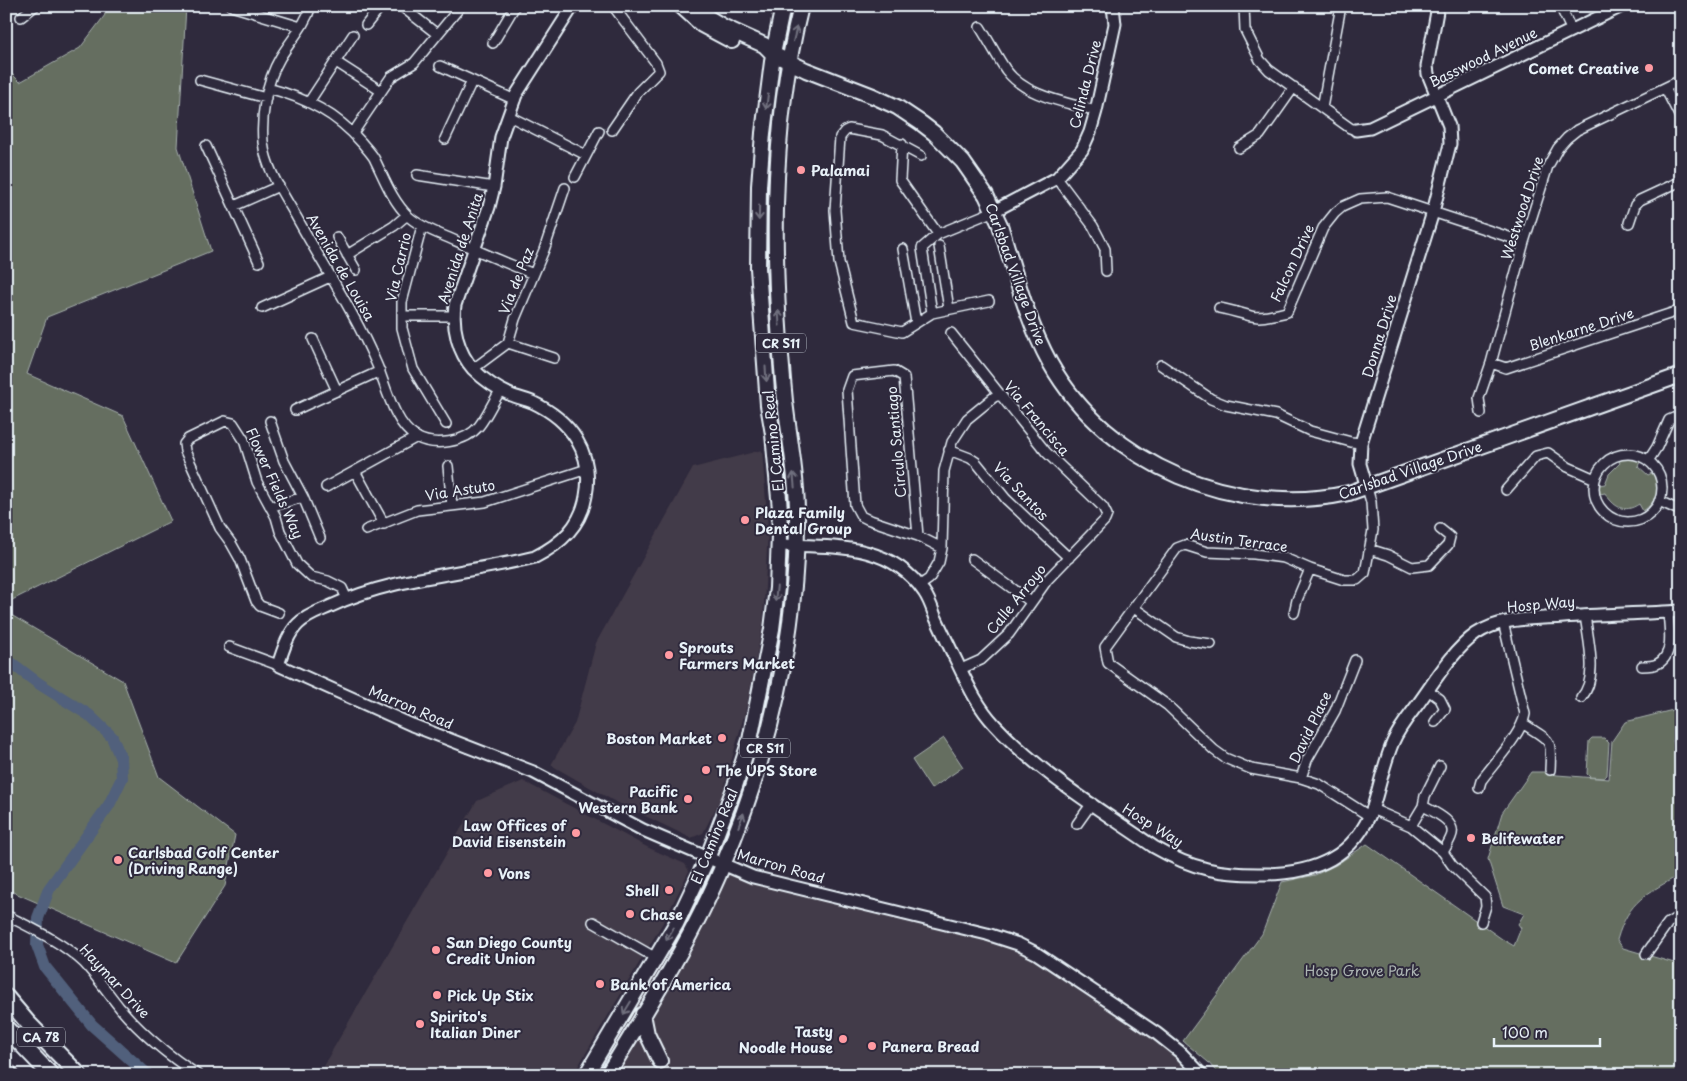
<svg xmlns="http://www.w3.org/2000/svg" width="1687" height="1081" viewBox="0 0 1687 1081" font-family="'Playpen Sans',sans-serif">
	<style>
		.built { fill: #433b48 }
		.green { fill: #656e61; stroke: #a6b0ac }
		.lines { fill: none; stroke-linecap: round; stroke-linejoin: round }
		.river { stroke: #51607b; stroke-width: 12 }
		.street-casing { stroke: #e8f1f8; stroke-width: 12 }
		.secondary-casing { stroke: #e8f1f8; stroke-width: 15 }
		.primary-casing { stroke: #e8f1f8; stroke-width: 18 }
		.highway-casing { stroke: #e8f1f8; stroke-width: 19 }
		.street { stroke: #2f2a3d; stroke-width: 9 }
		.secondary { stroke: #2f2a3d; stroke-width: 11 }
		.primary { stroke: #2f2a3d; stroke-width: 14 }
		.highway { stroke: #2f2a3d; stroke-width: 15 }
		.oneway { stroke: #70707e }
		.poi-dot { fill: #ff9aa2; stroke: #2f2a3d; stroke-width: 2 }
		.labels { text-anchor: middle; dominant-baseline: central; stroke-width: 4; stroke-linejoin: round; paint-order: stroke }
		.shield { fill: #2f2a3d; stroke: #b0b5c0; stroke-width: 1 }
		.shield-label { font-size: 12px; font-weight: bold; fill: #e8f1f8 }
		.street-label { font-size: 14px; fill: #e8f1f8; stroke: #2f2a3d }
		.poi-label { font-size: 14px; font-weight: bold; fill: #e8f1f8; stroke: #2f2a3d; text-anchor: start }
		.park-label { font-size: 14px; fill: #adb6b4; stroke: #2f2a3d }
	</style>
	<rect width="100%" height="100%" fill="#2f2a3d"/>
	<filter id="ink" filterUnits="userSpaceOnUse"><feTurbulence type="fractalNoise" baseFrequency=".02" numOctaves="2"/><feDisplacementMap in="SourceGraphic" scale="10" xChannelSelector="R" yChannelSelector="G"/><feConvolveMatrix kernelMatrix="1 2 1 2 8 2 1 2 1" color-interpolation-filters="sRGB"/></filter>
	<g filter="url(#ink)">
		<path class="built" d="M762,450L768,529L763,623L747,705L721,798L703,833L691,838L612,800L551,765L575,723L596,643L693,468Z
			M523,781L649,848L685,864L689,871L665,919L573,1075H318L477,801Z
			M715,862L1013,942L1156,1033L1202,1075H597L684,925Z"/>
		<path class="green" d="M102,6H186L178,147L211,251L47,317L27,374L123,416L171,521L6,603V68L20,82L80,48L105,15Z
			M1624,457H1635L1641,460L1638,466L1648,475L1654,472C1661,488 1657,501 1643,511L1639,504C1624,514 1614,507 1605,493L1600,494L1599,485L1605,484L1609,474L1620,463L1618,459Z
			M6,612L123,681L159,777L235,835L225,886L176,963L6,889Z
			M1681,708V720L1673,741L1681,762V874C1647,894 1629,899 1617,940L1623,948L1681,965V1075H1219L1208,1062L1183,1041L1262,934L1282,882L1315,875L1336,865L1367,844L1502,939L1514,946L1521,928L1518,924L1524,914L1503,906L1488,859L1502,813L1531,772H1546L1557,775L1609,779L1612,741L1625,722Z
			M944,738L963,767L931,789L912,760Z
			M1592,738H1604L1609,743L1607,775L1604,778L1590,777L1587,774L1589,741Z"/>
		<g class="lines">
			<path class="river" d="M6,659L38,683L89,715L112,737L121,759L122,778L109,805L49,889L38,918L37,945L45,967L92,1025L148,1075"/>
			<defs>
				<path id="street" d="M231,6L301,27
					M311,6C305,26 290,41 280,58C266,82 261,115 263,142C266,170 284,195 297,218C324,267 355,313 377,365C386,386 394,424 416,437C434,447 465,443 479,426C487,416 493,402 500,391
					M401,6L437,34
					M1244,6L1245,30L1260,60L1269,70L1350,128L1356,130
					M1560,6L1572,31
					M21,17L35,6
					M366,25L381,6
					M980,27C989,41 997,57 1006,70C1026,97 1066,102 1096,111
					M493,43L515,6
					M336,62L381,91
					M440,66L515,100
					M200,80L266,98
					M268,88C306,98 337,114 362,143C366,148 371,153 374,158C384,178 392,201 409,217C422,228 440,234 456,241C482,253 507,263 533,274
					M1665,88L1681,119
					M309,102L353,35
					M1322,108L1341,6
					M509,116L586,155
					M612,130L638,92L659,71L656,63L613,6
					M353,133L391,77L414,63L461,6
					M445,139L472,81
					M902,144L900,180L938,234L994,211
					M206,146L259,262
					M1239,148L1260,135L1294,87
					M921,156L882,135L849,129L845,131L840,137L835,210L839,262L854,322L902,332L932,313L989,301
					M417,175L494,187
					M575,177L599,131
					M1057,178L1093,226L1105,249L1106,271
					M234,206L279,186
					M1629,223L1635,205L1640,200L1681,181
					M422,226L402,302V328L413,369L446,424
					M337,237L356,270
					M939,246L949,309
					M903,249L916,323
					M347,255L394,226L407,215
					M262,308L330,277
					M1219,308C1230,310 1240,313 1251,316C1262,319 1276,314 1287,312L1323,228L1335,213L1342,207L1360,199L1387,197L1524,242
					M932,313L922,248L938,234
					M402,316H454
					M951,333L1046,452L1103,507L1107,515L1105,520L1048,579L1009,634L981,660L961,669
					M313,339L337,391
					M508,343L554,358
					M1491,363L1506,368L1681,310
					M1161,365L1211,399L1226,405L1276,415L1310,431L1351,442L1361,443
					M473,369L508,343L515,319L544,250L565,188
					M894,371L904,377L918,536L867,519L861,516L855,505L847,390L852,376Z
					M295,410L380,371
					M1481,413L1479,398L1491,363L1524,242L1548,166L1558,148L1567,138L1577,130L1681,80
					M270,421L284,461L303,497L320,538
					M949,450L970,458L976,462L1006,499L1069,558
					M1594 488a34 34 0 1 1 68 0a34 34 0 1 1-68 0Z
					M1648,461L1657,447L1669,420L1681,415
					M448,466L452,506
					M355,471L384,524
					M326,487L417,437
					M1506,490L1536,456L1548,453L1568,467L1595,479
					M1659,501L1681,511
					M270,507L303,497
					M366,530L417,510L485,502L587,469
					M918,536L942,548
					M1369,549L1388,555L1412,567L1429,565L1448,545L1450,537L1440,529
					M972,559L1031,602
					M1310,569L1284,558L1254,554L1207,552L1185,545L1177,548L1105,647L1108,663L1167,705L1214,750L1225,758L1251,769L1301,778L1319,784L1369,816
					M919,586L929,579L939,562L942,548L944,471L952,442L967,419L994,397L999,395
					M1134,608L1176,637L1189,641L1211,644
					M279,613L260,606L256,601L240,559L231,543L220,528L185,451L184,444L188,439L225,421L233,423L244,440L257,482L276,517L280,531L297,564L311,577L328,581L342,588L347,599
					M1294,613L1297,600L1310,569L1344,580H1357L1365,573L1373,530L1371,502L1367,488
					M229,647L278,665
					M1642,666C1646,666 1653,666 1657,664C1675,656 1669,627 1668,612
					M1428,690L1440,699L1445,709L1435,722
					M1581,698C1599,678 1588,640 1585,615
					M1524,724C1550,742 1552,736 1550,770
					M1301,778L1307,760L1335,711L1355,660
					M1479,788L1481,781C1493,764 1522,734 1525,714L1503,622
					M1423,806C1434,812 1458,822 1451,837C1449,842 1446,847 1443,852
					M1372,809L1411,826L1443,852L1452,865L1485,897L1486,906L1481,922
					M1077,824L1092,803
					M1411,826L1423,806L1425,796L1440,766
					M6,915C33,929 62,942 84,963C97,977 108,993 120,1008C142,1034 169,1056 198,1075
					M593,922L656,958
					M1646,954L1668,923L1681,915"/>
				<path id="secondary" d="M573,6L516,95L501,137L494,187L489,207L455,305C452,328 458,352 473,369C484,380 497,389 511,395C518,398 525,399 532,402C571,420 594,453 586,496C581,526 561,544 535,557C466,574 396,576 331,606C320,611 307,615 298,624C287,635 283,651 278,665L412,725L533,772L643,830L753,877L987,934L1018,944L1036,953L1156,1033L1180,1052L1202,1075
					M1356,130L1370,128L1622,6
					M994,211L1057,178L1082,150L1090,132L1096,111L1115,24L1113,6
					M1367,488L1360,464L1361,443L1433,212L1450,144L1449,126L1428,74L1427,66L1438,6
					M780,545C833,547 890,542 924,592C929,599 932,608 935,616C942,631 949,646 956,660C967,683 977,706 995,725C1039,773 1101,810 1154,847C1192,869 1221,875 1266,874C1315,873 1355,857 1373,807C1380,785 1384,763 1393,742C1399,728 1409,716 1418,704C1434,682 1453,650 1476,634C1501,617 1534,619 1564,617C1603,614 1642,614 1681,611
					M6,1068L13,1075"/>
				<path id="primary" d="M681,6L702,25L732,41
					M696,6L709,18L724,27L764,45L773,54L806,70L873,96L897,107L921,123L934,133L963,162L986,195L1000,225C1015,272 1026,319 1050,363C1108,466 1235,518 1349,493L1681,375
					M643,1014L647,1034L660,1061
					M586,1075L676,924L707,859L735,786L750,740L772,629L777,588L780,509L773,434L768,405L758,268L759,186L763,133L773,54L783,6
					M607,1075C648,1008 693,937 723,865C770,755 798,631 797,512C797,474 789,437 785,401C772,269 769,135 801,6"/>
				<path id="highway" d="M6,997L28,1023L79,1075
					M6,1028L51,1075"/>
			</defs>
			<use href="#street" class="street-casing"/>
			<use href="#secondary" class="secondary-casing"/>
			<use href="#primary" class="primary-casing"/>
			<use href="#highway" class="highway-casing"/>
			<use href="#street" class="street"/>
			<use href="#secondary" class="secondary"/>
			<use href="#primary" class="primary"/>
			<use href="#highway" class="highway"/>
		</g>
		<defs><path id="oneway-shaft" d="M-6 0H5M1.5-3L5.5 0L1.5 3" fill="none" stroke-width="1.6" stroke-linecap="round" stroke-linejoin="round" transform="scale(1.25)"/></defs>
		<g class="oneway">
			<use href="#oneway-shaft" transform="translate(795 34) rotate(-76)"/>
			<use href="#oneway-shaft" transform="translate(767 102) rotate(97)"/>
			<use href="#oneway-shaft" transform="translate(759 213) rotate(91)"/>
			<use href="#oneway-shaft" transform="translate(779 318) rotate(-94)"/>
			<use href="#oneway-shaft" transform="translate(766 374) rotate(86)"/>
			<use href="#oneway-shaft" transform="translate(794 480) rotate(-95)"/>
			<use href="#oneway-shaft" transform="translate(776 594) rotate(96)"/>
			<use href="#oneway-shaft" transform="translate(741 820) rotate(-69)"/>
			<use href="#oneway-shaft" transform="translate(670 934) rotate(121)"/>
			<use href="#oneway-shaft" transform="translate(627 1008) rotate(121)"/>
		</g>
	</g>
	<g class="poi-dot">
		<circle cx="1649" cy="68" r="5"/>
		<circle cx="801" cy="170" r="5"/>
		<circle cx="745" cy="520" r="5"/>
		<circle cx="669" cy="655" r="5"/>
		<circle cx="722" cy="738" r="5"/>
		<circle cx="706" cy="770" r="5"/>
		<circle cx="688" cy="799" r="5"/>
		<circle cx="576" cy="833" r="5"/>
		<circle cx="1471" cy="838" r="5"/>
		<circle cx="118" cy="860" r="5"/>
		<circle cx="488" cy="873" r="5"/>
		<circle cx="669" cy="890" r="5"/>
		<circle cx="630" cy="914" r="5"/>
		<circle cx="436" cy="950" r="5"/>
		<circle cx="600" cy="984" r="5"/>
		<circle cx="437" cy="995" r="5"/>
		<circle cx="420" cy="1024" r="5"/>
		<circle cx="843" cy="1039" r="5"/>
		<circle cx="872" cy="1046" r="5"/>
	</g>
	<g class="labels">
		<g class="shield">
			<rect x="756" y="333.5" width="50" height="19" rx="4"/>
			<rect x="740" y="738.5" width="50" height="19" rx="4"/>
			<rect x="17" y="1027.5" width="48" height="19" rx="4"/>
		</g>
		<g class="shield-label">
			<text x="781" y="343">CR S11</text>
			<text x="765" y="748">CR S11</text>
			<text x="41" y="1037">CA 78</text>
		</g>
		<g class="street-label">
			<text transform="translate(1483 57) rotate(-26)">Basswood Avenue</text>
			<text transform="translate(1085 84) rotate(-76)">Celinda Drive</text>
			<text transform="translate(1522 208) rotate(-72)">Westwood Drive</text>
			<text transform="translate(460 248) rotate(-72)">Avenida de Anita</text>
			<text transform="translate(1292 263) rotate(-65)">Falcon Drive</text>
			<text transform="translate(341 267) rotate(60)">Avenida de Louisa</text>
			<text transform="translate(398 267) rotate(-77)">Via Carrio</text>
			<text transform="translate(1016 274) rotate(70)">Carlsbad Village Drive</text>
			<text transform="translate(516 281) rotate(-68)">Via de Paz</text>
			<text transform="translate(1581 329) rotate(-18)">Blenkarne Drive</text>
			<text transform="translate(1379 336) rotate(-73)">Donna Drive</text>
			<text transform="translate(1037 418) rotate(50)">Via Francisca</text>
			<text transform="translate(773 441) rotate(-96)">El Camino Real</text>
			<text transform="translate(896 442) rotate(-95)">Circulo Santiago</text>
			<text transform="translate(1410 470) rotate(-19)">Carlsbad Village Drive</text>
			<text transform="translate(275 483) rotate(66)">Flower Fields Way</text>
			<text transform="translate(460 490) rotate(-9)">Via Astuto</text>
			<text transform="translate(1021 491) rotate(47)">Via Santos</text>
			<text transform="translate(1239 540) rotate(8)">Austin Terrace</text>
			<text transform="translate(1016 599) rotate(-51)">Calle Arroyo</text>
			<text transform="translate(1541 604) rotate(-5)">Hosp Way</text>
			<text transform="translate(411 707) rotate(23)">Marron Road</text>
			<text transform="translate(1310 727) rotate(-64)">David Place</text>
			<text transform="translate(1153 825) rotate(32)">Hosp Way</text>
			<text transform="translate(714 836) rotate(-68)">El Camino Real</text>
			<text transform="translate(781 866) rotate(16)">Marron Road</text>
			<text transform="translate(115 981) rotate(47)">Haymar Drive</text>
		</g>
		<g class="poi-label">
			<text x="1639" y="68" text-anchor="end">Comet Creative</text>
			<text x="811" y="170">Palamai</text>
			<text x="755" y="512">Plaza Family<tspan x="755" dy="16">Dental Group</tspan></text>
			<text x="679" y="647">Sprouts<tspan x="679" dy="16">Farmers Market</tspan></text>
			<text x="712" y="738" text-anchor="end">Boston Market</text>
			<text x="716" y="770">The UPS Store</text>
			<text x="678" y="791" text-anchor="end">Pacific<tspan x="678" dy="16">Western Bank</tspan></text>
			<text x="566" y="825" text-anchor="end">Law Offices of<tspan x="566" dy="16">David Eisenstein</tspan></text>
			<text x="1481" y="838">Belifewater</text>
			<text x="128" y="852">Carlsbad Golf Center<tspan x="128" dy="16">(Driving Range)</tspan></text>
			<text x="498" y="873">Vons</text>
			<text x="659" y="890" text-anchor="end">Shell</text>
			<text x="640" y="914">Chase</text>
			<text x="446" y="942">San Diego County<tspan x="446" dy="16">Credit Union</tspan></text>
			<text x="610" y="984">Bank of America</text>
			<text x="447" y="995">Pick Up Stix</text>
			<text x="430" y="1016">Spirito's<tspan x="430" dy="16">Italian Diner</tspan></text>
			<text x="833" y="1031" text-anchor="end">Tasty<tspan x="833" dy="16">Noodle House</tspan></text>
			<text x="882" y="1046">Panera Bread</text>
		</g>
		<g class="park-label">
			<text x="1362" y="970">Hosp Grove Park</text>
		</g>
	</g>
	<rect width="1687" height="1081" fill="none" stroke="#2f2a3d" stroke-width="25"/>
	<rect x="12" y="12" width="1662" height="1056" fill="none" stroke="#e8f1f8" stroke-width="2" filter="url(#ink)"/>
	<path d="M1494 1038v8h106v-8" fill="none" stroke="#e8f1f8" stroke-width="2.5"/>
	<text x="1502" y="1038" font-size="15" fill="#e8f1f8" stroke="#2f2a3d" stroke-width="4" paint-order="stroke">100 m</text>
</svg>
